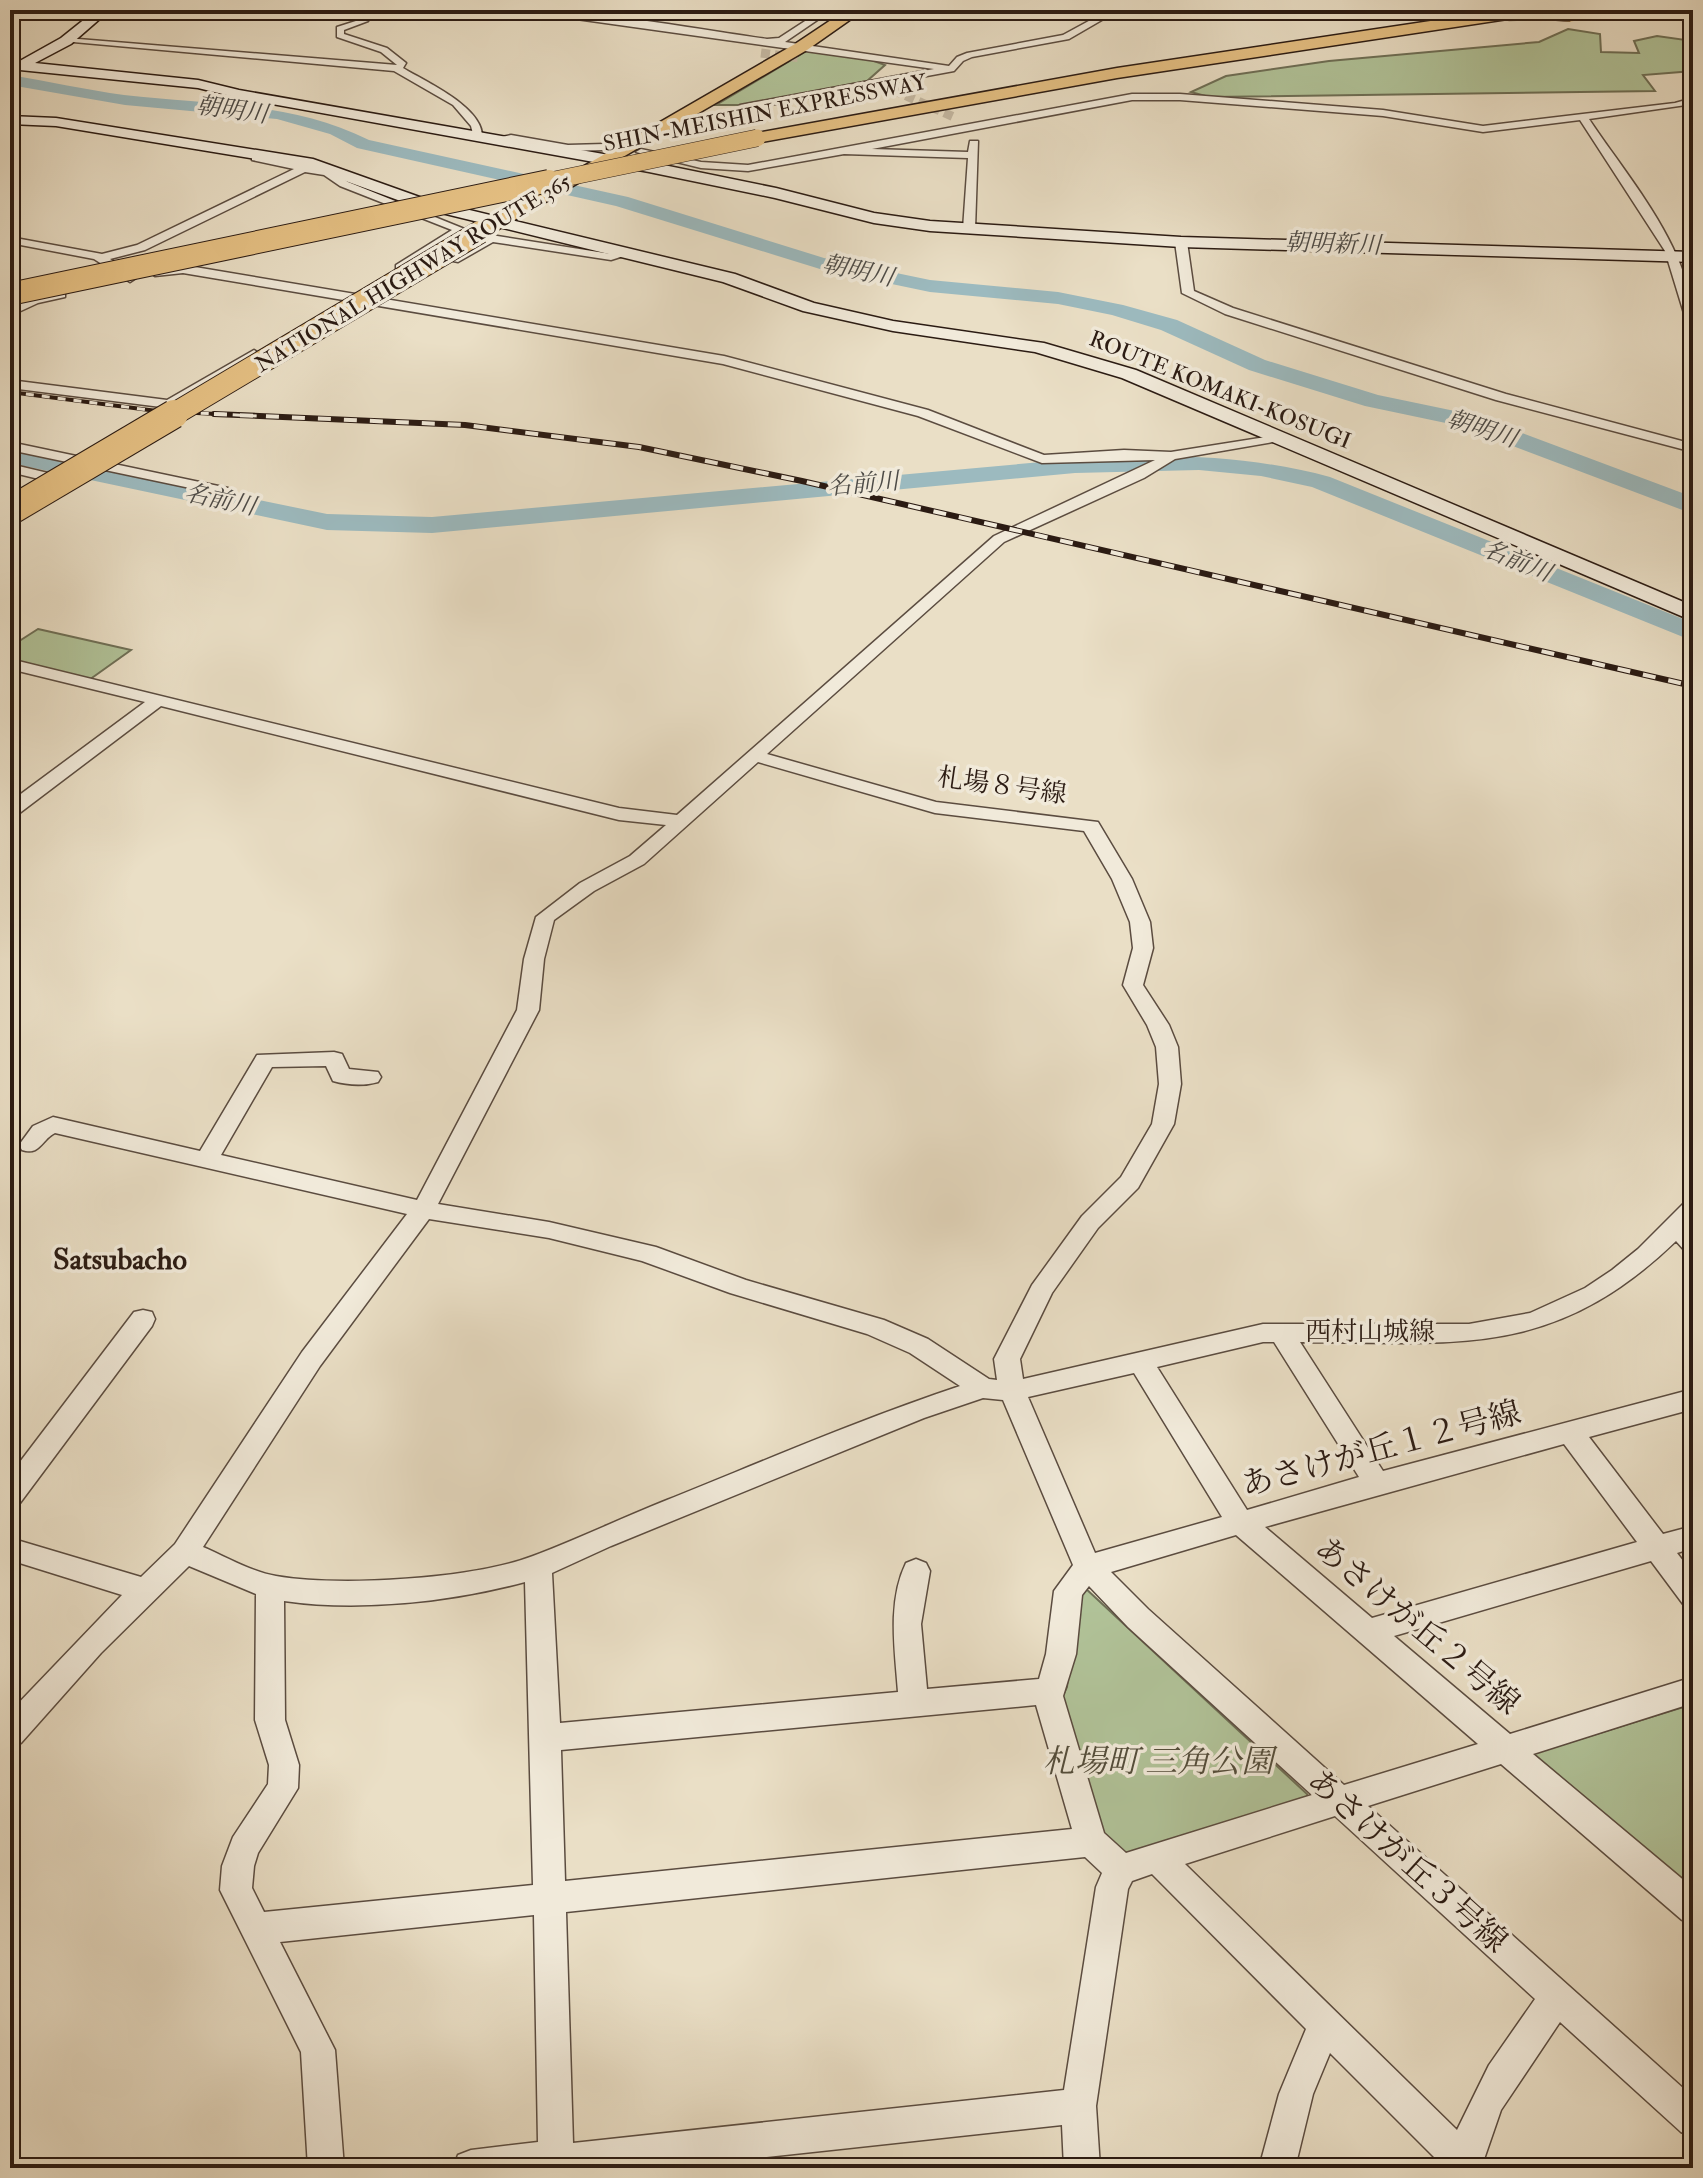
<svg xmlns="http://www.w3.org/2000/svg" width="1703" height="2178" viewBox="0 0 1703 2178" font-family="'IM FELL Double Pica','Noto Serif JP',serif">
	<style>
		.green { fill: #b1c399; stroke: #6e6f56; stroke-width: 2 }
		.lines { fill: none; stroke-linecap: round; stroke-linejoin: round }
		.river { fill: #9cbabf; fill-rule: evenodd }
		.street-tunnel { stroke: #c4b8a2; stroke-width: 9; stroke-dasharray: 9 5; stroke-linecap: butt }
		.highway-tunnel { stroke: #c4b8a2; stroke-width: 17; stroke-dasharray: 17 9; stroke-linecap: butt }
		.street-casing { stroke: #5b4c40; stroke-width: 3 }
		.secondary-casing { stroke: #2b1b13; stroke-width: 3 }
		.highway-casing { stroke: #2b1b13; stroke-width: 3 }
		.street { fill: #f1eada; fill-rule: evenodd }
		.secondary { fill: #f1eada; fill-rule: evenodd }
		.highway { fill: #e5c083; fill-rule: evenodd }
		.rail-far1-casing { stroke: #2b1b13; stroke-width: 4 }
		.rail-casing { stroke: #2b1b13; stroke-width: 6 }
		.rail-far1 { stroke: #f1eada; stroke-width: 3; stroke-dasharray: 8; stroke-linecap: butt }
		.rail { stroke: #f1eada; stroke-width: 4; stroke-dasharray: 13; stroke-linecap: butt }
		.highway-bridge-far2-casing { stroke: #2b1b13; stroke-width: 18; stroke-linecap: butt }
		.highway-bridge-far1-casing { stroke: #2b1b13; stroke-width: 24; stroke-linecap: butt }
		.highway-bridge-casing { stroke: #2b1b13; stroke-width: 30; stroke-linecap: butt }
		.highway-bridge-far2 { stroke: #e5c083; stroke-width: 17 }
		.highway-bridge-far1 { stroke: #e5c083; stroke-width: 22 }
		.highway-bridge { stroke: #e5c083; stroke-width: 28 }
		.labels { text-anchor: middle; dominant-baseline: central; stroke-width: 7; stroke-linejoin: round; paint-order: stroke }
		.far-street-label { font-size: 22px; fill: #2b1b13; stroke: #f1eada }
		.far-water-label { font-size: 24px; font-style: italic; fill: #4d4b47; stroke: #f1eada }
		.street-label { font-size: 26px; fill: #2b1b13; stroke: #f1eada }
		.quarter-label { font-size: 30px; font-weight: bold; fill: #2b1b13; stroke: #f1eada }
		.near-street-label { font-size: 32px; fill: #2b1b13; stroke: #f1eada }
		.near-park-label { font-size: 32px; font-style: italic; fill: #534d3b; stroke: #f1eada }
	</style>
	<rect width="100%" height="100%" fill="#eadfc6"/>
	<filter id="stains"><feTurbulence type="fractalNoise" baseFrequency=".0025" numOctaves="4"/><feColorMatrix values="0 0 0 0 .2 0 0 0 0 .09 0 0 0 0 .02 0 0 0 .5 -.17"/></filter>
	<radialGradient id="worn" r=".72"><stop offset=".6" stop-color="#630" stop-opacity="0"/><stop offset="1" stop-color="#630" stop-opacity=".3"/></radialGradient>
	<path class="green" d="M1568,29L1600,34L1601,52L1639,53L1634,41L1657,36L1693,41V71L1643,75L1655,91L1209,97L1191,92L1226,76L1329,61L1539,42Z
		M808,50L866,58L885,65L867,81L741,105H716Z
		M38,629L131,650L89,680L10,660V647Z
		M1084,1587L1307,1794L1309,1802L1127,1856L1096,1830L1060,1702L1067,1687L1078,1591Z
		M1693,1704V1898L1534,1762L1535,1753Z"/>
	<g class="lines">
		<path class="river" d="M10,75C48,81 86,90 124,95C209,105 290,101 369,140L628,197L824,258L930,280L1058,292L1123,305L1177,320L1265,360L1378,395L1474,415L1693,497V514L1460,426L1365,406L1249,370L1161,330L1112,315L1058,304L930,292L820,269L616,206L357,148L330,134L277,119L125,105L10,85Z
			M10,449L327,514L432,517L1075,459C1162,454 1245,454 1330,477L1693,623V641L1312,487L1261,476L1199,470L1075,473L432,533L327,530L10,463Z"/>
		<path class="street-tunnel" d="M761,53L801,58
			M893,90L956,118"/>
		<path class="highway-tunnel" d="M1516,10L1517,21"/>
		<defs>
			<path id="street" d="M357,10H365L368,21L344,30V34L387,48L406,63L403,68C426,82 485,108 482,138H474L471,126L453,105L394,71L62,41L66,38L397,65L381,52L337,37V27L359,20Z
				M512,10C597,10 683,27 767,39L779,38L822,10H832L785,42L949,66L957,57L967,53L1063,35L1109,10H1119L1069,39L972,57L963,61L954,71L743,110L740,105L934,69Z
				M1132,94H1180L1383,110L1483,126L1675,103L1693,98V104L1589,119C1630,181 1693,250 1693,327L1687,323L1665,251L1580,120L1483,132L1383,116L1180,100H1132L872,149L968,152L970,141H978L975,229L969,232L963,229L968,158L844,154L748,171L701,168L636,152L641,149L701,162L748,165Z
				M511,135L568,145L605,144L610,147L605,150L568,151L492,139Z
				M256,155L331,171L348,182L467,230L404,269H396V265L452,230L340,186L324,175L305,172L145,250L110,259L134,275L136,278L130,282L94,259L10,243V237L102,254L137,245L294,169L252,160V156Z
				M491,235L611,254L627,250L633,253L611,260L493,242L458,262L448,260Z
				M1181,239L1187,242L1194,291L1233,308L1506,394L1693,444V452L1496,400L1225,314L1182,293L1175,242Z
				M183,265L724,356L928,410L1044,455L1124,450L1171,452L1284,434L1286,437L1279,441L1175,459L1144,478L1004,542L767,754L936,802L1098,822L1132,879L1150,922L1153,948L1143,985L1169,1025L1178,1047L1181,1084L1174,1124L1138,1188L1098,1228L1052,1293L1020,1359L1023,1379L1263,1324H1469L1530,1313L1585,1288L1612,1270L1638,1249L1685,1202L1693,1200V1223L1690,1226L1693,1230V1254L1685,1251L1676,1241C1552,1360 1458,1342 1300,1342L1383,1471L1693,1389V1409L1589,1437L1663,1534L1693,1526V1548L1677,1553L1693,1574V1608L1683,1604L1651,1561L1394,1636L1510,1734L1693,1677V1703L1533,1754L1693,1888V1925L1682,1920L1501,1764L1368,1806L1693,2097V2137L1681,2132L1560,2022L1501,2110L1481,2168H1445L1330,2053L1313,2094L1295,2168H1259L1279,2094L1306,2029L1152,1874L1132,1881L1128,1889L1096,2106L1100,2168H1064L1062,2125L666,2168H453L458,2155L471,2150L538,2142L534,1915L280,1942L335,2050L344,2168H308L301,2052L220,1890L222,1866L233,1837L268,1784L269,1765L255,1720L256,1594L189,1566L101,1653L21,1743L10,1746V1712L122,1595L10,1560V1538L141,1577L175,1544L302,1352L407,1214L55,1133C41,1140 40,1156 22,1150L19,1145L33,1126L53,1117L200,1151L257,1055L334,1052L342,1054L349,1069L378,1072L381,1077L378,1082C364,1086 347,1085 333,1081L326,1066L272,1067L221,1155L417,1200L517,1010L524,959L536,917L580,883L630,856L666,825L619,820L161,706L17,815L10,817V802L145,702L10,669V659L619,808L677,815L994,536L1155,460L1042,463L918,416L723,364L183,273L155,276L149,272ZM758,762L935,813L1084,831L1112,879L1130,922L1133,948L1123,985L1147,1025L1156,1047L1159,1084L1152,1124L1121,1177L1082,1216L1032,1285L994,1359L997,1380L989,1379L928,1339L884,1320L746,1280L656,1247L549,1222L438,1204L539,1010L544,959L554,920L594,891L644,864ZM429,1219L549,1238L642,1261L730,1293L867,1334L910,1353L960,1386C861,1419 764,1461 667,1500C622,1518 578,1539 533,1556C473,1579 339,1587 276,1576C252,1572 226,1557 203,1547L320,1366ZM1263,1342H1274L1359,1477L1247,1510L1157,1367ZM1134,1373L1222,1517L1095,1553L1028,1397ZM983,1398L1003,1400L1073,1565L1054,1591L1046,1654L1039,1679L927,1689L921,1624L930,1571L926,1563L916,1559L906,1563C887,1602 895,1650 898,1692L560,1723L552,1573L611,1546L924,1418ZM1564,1444L1637,1542L1372,1618L1265,1527ZM1236,1535L1478,1744L1344,1785L1148,1609L1111,1572ZM525,1582L533,1885L264,1912L252,1888L254,1866L258,1853L298,1788L299,1765L285,1720L284,1601C359,1612 451,1602 525,1582ZM1089,1586L1128,1627L1312,1795L1126,1853L1104,1833L1063,1696L1076,1654L1082,1595ZM1036,1705L1072,1829L565,1881L561,1750ZM1335,1816L1535,1999L1489,2065L1457,2130L1185,1864ZM1085,1857L1102,1873L1096,1887L1064,2090L573,2143L566,1912Z
				M61,290L65,291V297L38,303L10,316V307L30,297Z
				M254,350L260,354L259,357L169,408L10,388V380L167,400Z
				M10,442L228,488L235,492L228,496L10,450Z
				M10,464L48,473L50,476L43,480L10,472Z
				M143,1310L152,1312L155,1319L152,1326L20,1503L10,1506V1475L134,1312Z"/>
			<path id="secondary" d="M96,10H110L71,44L35,63L198,80L239,90L649,162L776,188L874,213L930,221L1181,237L1693,252V262L1181,247L930,231L874,223L775,198L649,172L239,98L198,88L10,69V61L18,62L61,38Z
				M10,116L56,118L313,159L428,200L735,274L814,303L893,321L1044,343L1136,370L1693,606V621L1122,378L1035,352L893,331L803,311L723,282L417,207L310,168L56,126L10,124Z"/>
			<path id="highway" d="M846,10H864L807,50L487,236H473L470,232L795,44Z
				M1504,10H1543L1535,15L1117,78L757,143L748,138L757,133L1117,68Z
				M1565,10H1660L1652,15L1571,18L1566,16Z"/>
		</defs>
		<use href="#street" class="street-casing"/>
		<use href="#secondary" class="secondary-casing"/>
		<use href="#highway" class="highway-casing"/>
		<use href="#street" class="street"/>
		<use href="#secondary" class="secondary"/>
		<use href="#highway" class="highway"/>
		<defs>
			<path id="rail-far1" d="M10,392L157,411L258,416"/>
			<path id="rail" d="M214,414L465,425L639,447L802,481L1693,686"/>
		</defs>
		<use href="#rail-far1" class="rail-far1-casing"/>
		<use href="#rail" class="rail-casing"/>
		<use href="#rail-far1" class="rail-far1"/>
		<use href="#rail" class="rail"/>
		<defs>
			<path id="highway-bridge-far2" d="M1527,10L1571,13
				M540,183L757,138"/>
			<path id="highway-bridge-far1" d="M10,294L549,181
				M171,416L480,232"/>
			<path id="highway-bridge" d="M10,511L174,414"/>
		</defs>
		<use href="#highway-bridge-far2" class="highway-bridge-far2-casing"/>
		<use href="#highway-bridge-far1" class="highway-bridge-far1-casing"/>
		<use href="#highway-bridge" class="highway-bridge-casing"/>
		<use href="#highway-bridge-far2" class="highway-bridge-far2"/>
		<use href="#highway-bridge-far1" class="highway-bridge-far1"/>
		<use href="#highway-bridge" class="highway-bridge"/>
	</g>
	<g class="labels">
		<g class="far-street-label">
			<text transform="translate(765 113) rotate(-11)">SHIN-MEISHIN EXPRESSWAY</text>
			<text transform="translate(413 273) rotate(-31)">NATIONAL HIGHWAY ROUTE 365</text>
			<text transform="translate(1220 390) rotate(22)">ROUTE KOMAKI-KOSUGI</text>
		</g>
		<g class="far-water-label">
			<text transform="translate(232 110) rotate(8)">朝明川</text>
			<text transform="translate(1333 244) rotate(2)">朝明新川</text>
			<text transform="translate(858 271) rotate(12)">朝明川</text>
			<text transform="translate(1482 429) rotate(18)">朝明川</text>
			<text transform="translate(863 484) rotate(-5)">名前川</text>
			<text transform="translate(220 500) rotate(12)">名前川</text>
			<text transform="translate(1517 561) rotate(22)">名前川</text>
		</g>
		<g class="street-label">
			<text transform="translate(1002 786) rotate(8)">札場８号線</text>
			<text x="1370" y="1332">西村山城線</text>
		</g>
		<g class="quarter-label">
			<text x="120" y="1259">Satsubacho</text>
		</g>
		<g class="near-street-label">
			<text transform="translate(1381 1449) rotate(-15)">あさけが丘１２号線</text>
			<text transform="translate(1417 1626) rotate(40)">あさけが丘２号線</text>
			<text transform="translate(1407 1861) rotate(42)">あさけが丘３号線</text>
		</g>
		<g class="near-park-label">
			<text x="1158" y="1762">札場町 三角公園</text>
		</g>
	</g>
	<rect width="1703" height="2178" fill="none" stroke="#eadfc6" stroke-width="40"/>
	<rect x="12" y="12" width="1679" height="2154" fill="none" stroke="#2b1b13" stroke-width="4"/>
	<rect x="20" y="20" width="1663" height="2138" fill="none" stroke="#2b1b13" stroke-width="2"/>
	<rect width="100%" height="100%" filter="url(#stains)"/>
	<rect width="100%" height="100%" fill="url(#worn)"/>
</svg>
